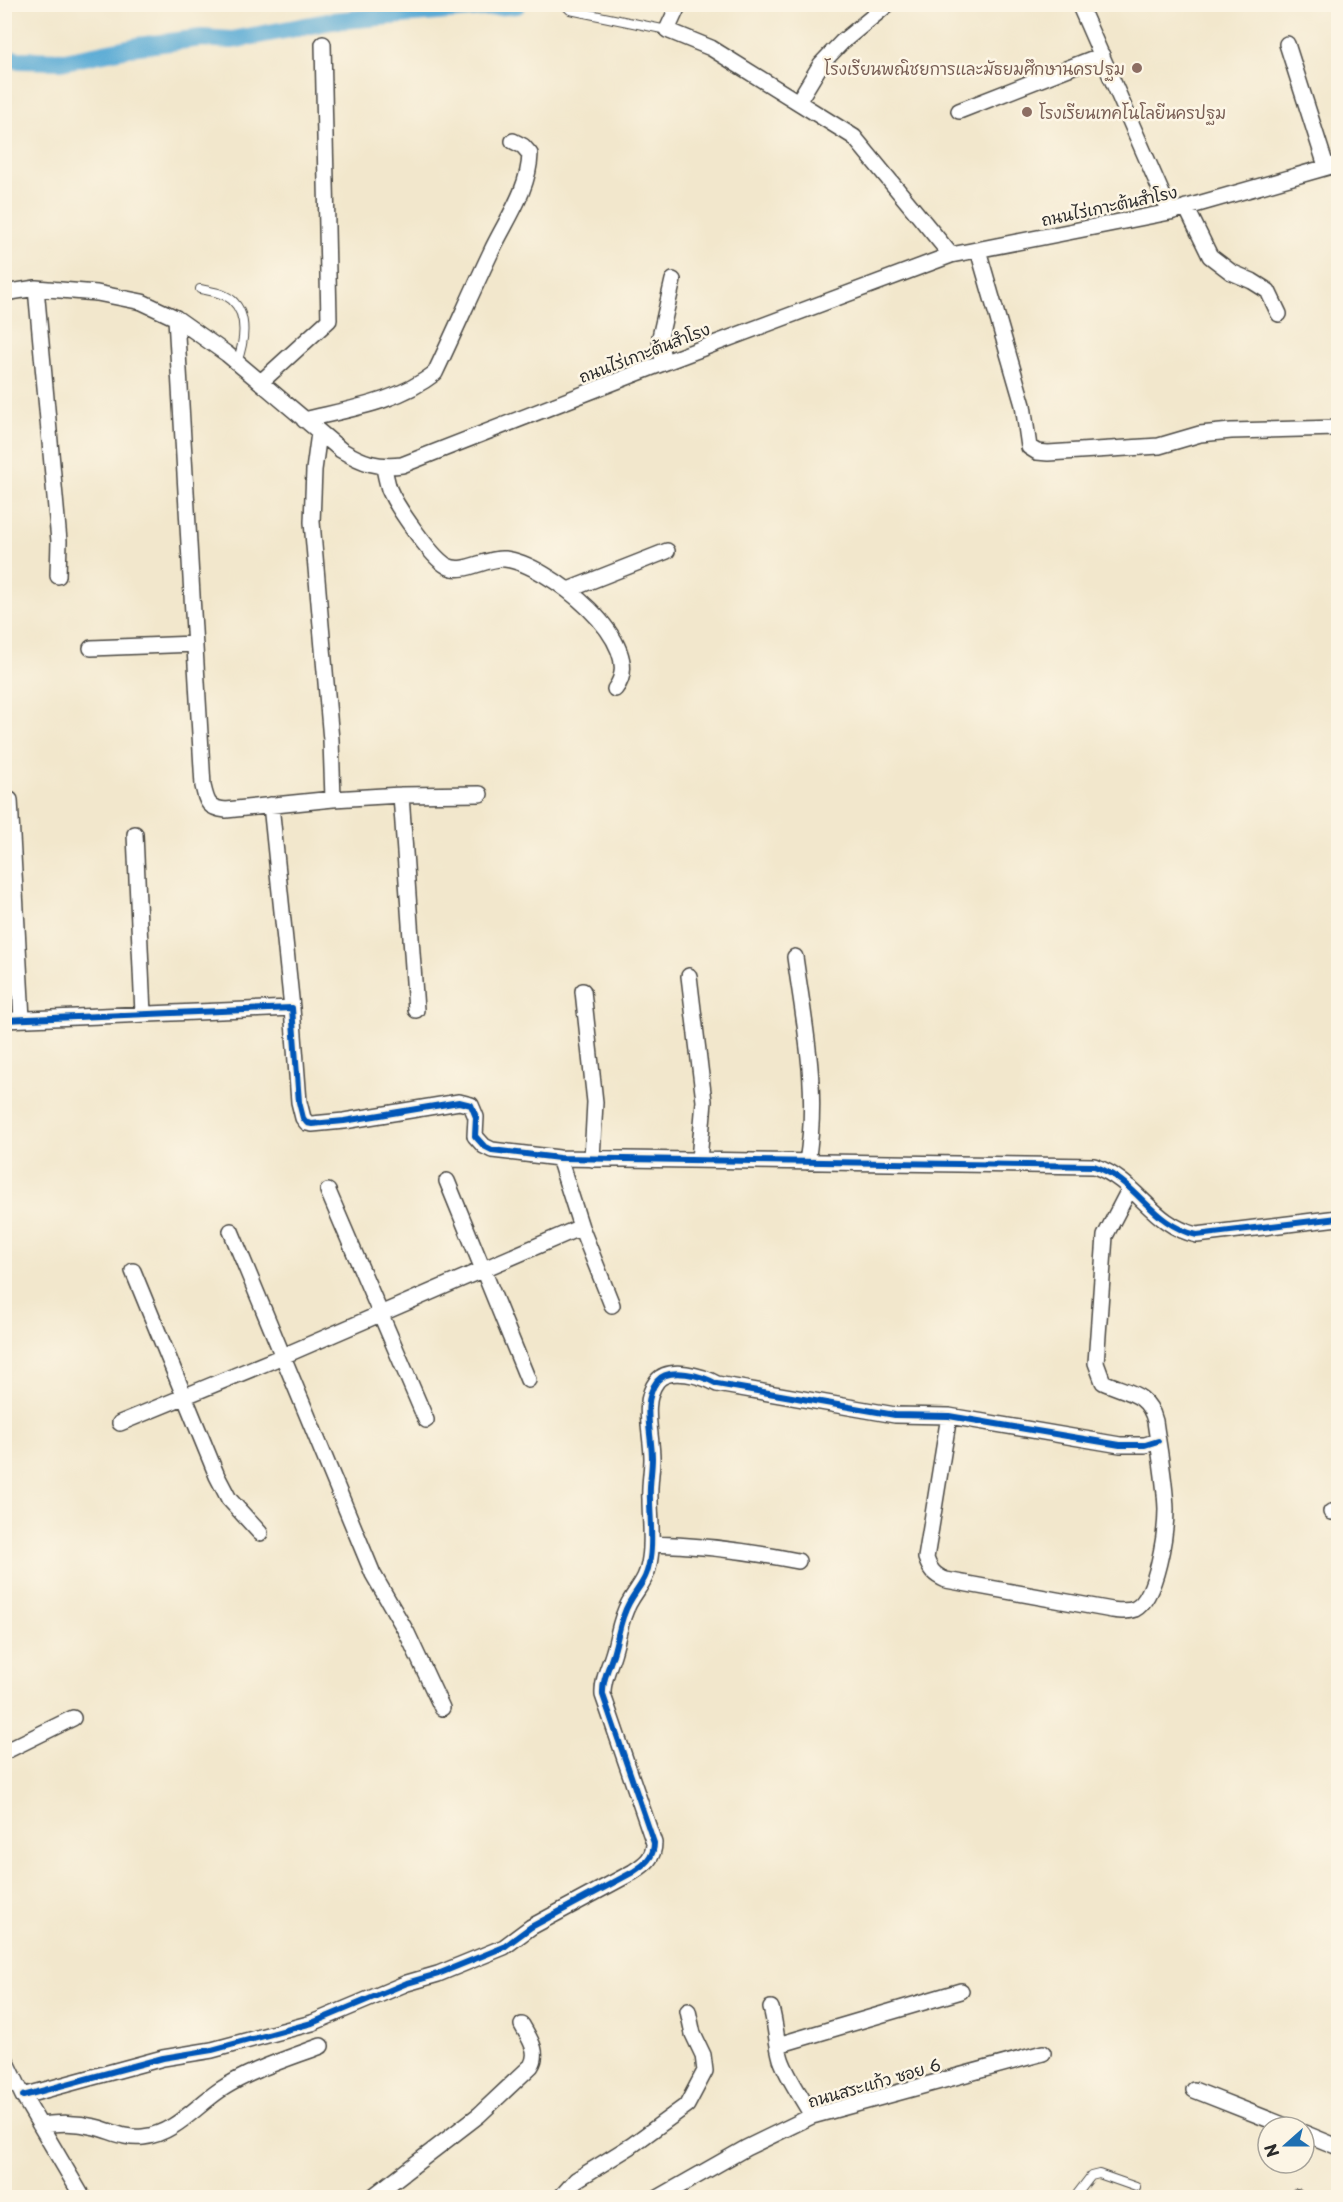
<svg xmlns="http://www.w3.org/2000/svg" width="1343" height="2202" viewBox="0 0 1343 2202" font-family="'Playpen Sans','Playpen Sans Thai',sans-serif">
	<style>
		.lines { fill: none; stroke-linecap: round; stroke-linejoin: round }
		.canal { stroke: #5aabd5; stroke-width: 18 }
		.lane-casing { stroke: #494743; stroke-width: 10 }
		.street-casing { stroke: #494743; stroke-width: 18 }
		.lane { stroke: #fff; stroke-width: 8 }
		.street { stroke: #fff; stroke-width: 15 }
		.cycleway-casing { stroke: #fcf5e5; stroke-width: 10 }
		.cycleway { stroke: #0057b8; stroke-width: 6 }
		.education-dot { fill: #8d6e63; stroke: #fcf5e5; stroke-width: 2 }
		.labels { text-anchor: middle; dominant-baseline: central; stroke-width: 5; stroke-linejoin: round; paint-order: stroke }
		.education-label { font-size: 16px; fill: #785e54; stroke: #fcf5e5; text-anchor: end }
		.street-label { font-size: 16px; fill: #2b2b2b; stroke: #fcf5e5 }
	</style>
	<rect width="100%" height="100%" fill="#fcf5e5"/>
	<filter id="ink" filterUnits="userSpaceOnUse"><feTurbulence type="fractalNoise" baseFrequency=".0167" numOctaves="2"/><feDisplacementMap in="SourceGraphic" scale="12" xChannelSelector="R" yChannelSelector="G"/><feConvolveMatrix kernelMatrix="1 2 1 2 8 2 1 2 1" color-interpolation-filters="sRGB"/></filter>
	<filter id="wash" filterUnits="userSpaceOnUse"><feTurbulence type="fractalNoise" baseFrequency=".008" numOctaves="4" result="noise"/><feDisplacementMap in="SourceGraphic" scale="24" xChannelSelector="R" yChannelSelector="G"/><feGaussianBlur stdDeviation="1.35" result="paint"/><feColorMatrix in="noise" values="0 0 0 0 0 0 0 0 0 0 0 0 0 0 0 0 0 1.4 0 .05"/><feComposite in="paint" operator="in"/></filter>
	<g filter="url(#wash)">
		<rect width="100%" height="100%" fill="#f2e7cc"/>
		<g class="lines">
			<path class="canal" d="M4,58L18,60L65,61L138,46L201,38L232,40L332,21L517,5"/>
		</g>
	</g>
	<g filter="url(#ink)">
		<g class="lines">
			<defs>
				<path id="lane" d="M564,4L570,10L667,30
					M200,289C210,291 224,293 232,300C249,316 244,343 237,362
					M1074,2198L1091,2176L1099,2174L1136,2187"/>
				<path id="street" d="M679,4L667,30L711,48L854,137L951,255
					M1079,4L1170,212
					M1287,44L1326,166
					M798,102L821,64L842,42L888,4
					M959,111L1102,55
					M1186,207L1210,256L1231,272L1252,281L1268,291L1279,314
					M978,250L1023,405L1029,447L1037,452L1048,453L1159,446L1200,434L1231,431L1338,428
					M36,288L59,541L58,576
					M4,293L36,288L97,293L142,302L176,318L227,354L341,450C363,463 377,468 402,465L663,363L951,255L1170,212L1338,164
					M176,318L203,786C207,803 208,808 226,810L333,799L401,795L480,794
					M663,363L660,337L673,280
					M261,382L329,320L323,44
					M304,420C349,409 398,402 435,373C454,333 472,292 491,252C506,220 529,190 530,154L523,146L513,141
					M319,433L314,470L312,522L331,740L333,799
					M384,467C385,474 387,482 389,489C396,506 431,557 447,566C464,575 486,557 505,559C546,563 651,644 615,689
					M568,590L667,551
					M91,648L195,644
					M401,795L416,1010
					M10,800L22,1019
					M271,805L292,1008
					M135,834L143,1014
					M795,957C805,1028 819,1091 807,1162
					M689,976L704,1101L699,1160
					M583,991L595,1102L592,1159
					M4,1020L292,1008L299,1102L303,1118L307,1123L312,1124L344,1121L459,1102L471,1105L476,1117L475,1136L484,1146L492,1150L559,1158L1094,1166C1138,1181 1151,1225 1197,1235L1338,1218
					M559,1158L581,1227L612,1305
					M447,1181L528,1380
					M328,1191L426,1420
					M231,1231L373,1574L407,1633L442,1708
					M133,1271L217,1476L229,1499L260,1533
					M949,1416L926,1558C930,1570 934,1575 946,1580L1112,1610C1120,1611 1127,1612 1135,1609C1157,1598 1166,1532 1166,1509C1165,1480 1159,1450 1155,1421C1148,1392 1127,1393 1103,1382L1096,1363L1105,1236L1130,1188
					M120,1423L283,1356L581,1227
					M1331,1512H1338
					M651,1544C701,1545 748,1551 798,1561
					M4,1752L73,1718
					M771,2008C776,2025 776,2042 781,2059C788,2079 802,2097 812,2116
					M778,2045L961,1991
					M4,2056L23,2096L83,2198
					M1194,2090L1288,2127
					M23,2096L163,2058L212,2050L312,2023L407,1983L438,1974L504,1947L531,1927L633,1872C645,1864 654,1858 654,1843L603,1695C602,1679 610,1666 614,1651C619,1634 620,1619 629,1603C639,1585 647,1581 650,1558C653,1539 650,1518 650,1499C649,1485 652,1471 652,1458C652,1434 641,1402 657,1381C669,1366 703,1376 717,1384L895,1415L949,1416L1120,1445H1145L1158,1441
					M40,2125C59,2123 75,2122 95,2127C112,2131 124,2139 143,2137C174,2134 196,2106 220,2090C250,2070 287,2059 321,2046
					M1304,2133L1338,2147
					M1297,2197L1298,2198
					M371,2198L479,2115L531,2066C540,2052 529,2038 522,2025
					M560,2198L576,2180L631,2146L687,2105L705,2071L703,2055L693,2034L688,2011
					M658,2198L746,2148L812,2116L1043,2053"/>
			</defs>
			<use href="#lane" class="lane-casing"/>
			<use href="#street" class="street-casing"/>
			<use href="#lane" class="lane"/>
			<use href="#street" class="street"/>
			<defs>
				<path id="cycleway" d="M4,1020L292,1008L299,1102L303,1118L307,1123L312,1124L344,1121L459,1102L471,1105L476,1117L475,1136L484,1146L492,1150L559,1158L1094,1166C1138,1181 1151,1225 1197,1235L1338,1218
					M23,2096L163,2058L212,2050L312,2023L407,1983L438,1974L504,1947L531,1927L633,1872C645,1864 654,1858 654,1843L603,1695C602,1679 610,1666 614,1651C619,1634 620,1619 629,1603C639,1585 647,1581 650,1558C653,1539 650,1518 650,1499C649,1485 652,1471 652,1458C652,1434 641,1402 657,1381C669,1366 703,1376 717,1384L895,1415L949,1416L1120,1445H1145L1158,1441"/>
			</defs>
			<use href="#cycleway" class="cycleway-casing"/>
			<use href="#cycleway" class="cycleway"/>
		</g>
	</g>
	<g class="education-dot">
		<circle cx="1137" cy="68" r="6"/>
		<circle cx="1027" cy="112" r="6"/>
	</g>
	<g class="labels">
		<g class="education-label">
			<text x="1125" y="68">โรงเรียนพณิชยการและมัธยมศึกษานครปฐม</text>
			<text x="1039" y="112" text-anchor="start">โรงเรียนเทคโนโลยีนครปฐม</text>
		</g>
		<g class="street-label">
			<text transform="translate(1109 205) rotate(-12)">ถนนไร่เกาะต้นสำโรง</text>
			<text transform="translate(644 352) rotate(-21)">ถนนไร่เกาะต้นสำโรง</text>
			<text transform="translate(874 2082) rotate(-16)">ถนนสระแก้ว ซอย 6</text>
		</g>
	</g>
	<rect width="1343" height="2202" fill="none" stroke="#fcf5e5" stroke-width="24"/>
	<g transform="translate(1286 2145) rotate(249)"><circle r="28" fill="#fcf5e5" stroke="#a8a49b" stroke-width="1.5"/>
	<path d="M0-4.5L10 22L0 15L-10 22Z" fill="#1f6fb2"/>
	<text y="-9" font-size="16" font-weight="bold" text-anchor="middle" fill="#2b2b2b">N</text>
	</g>
</svg>
